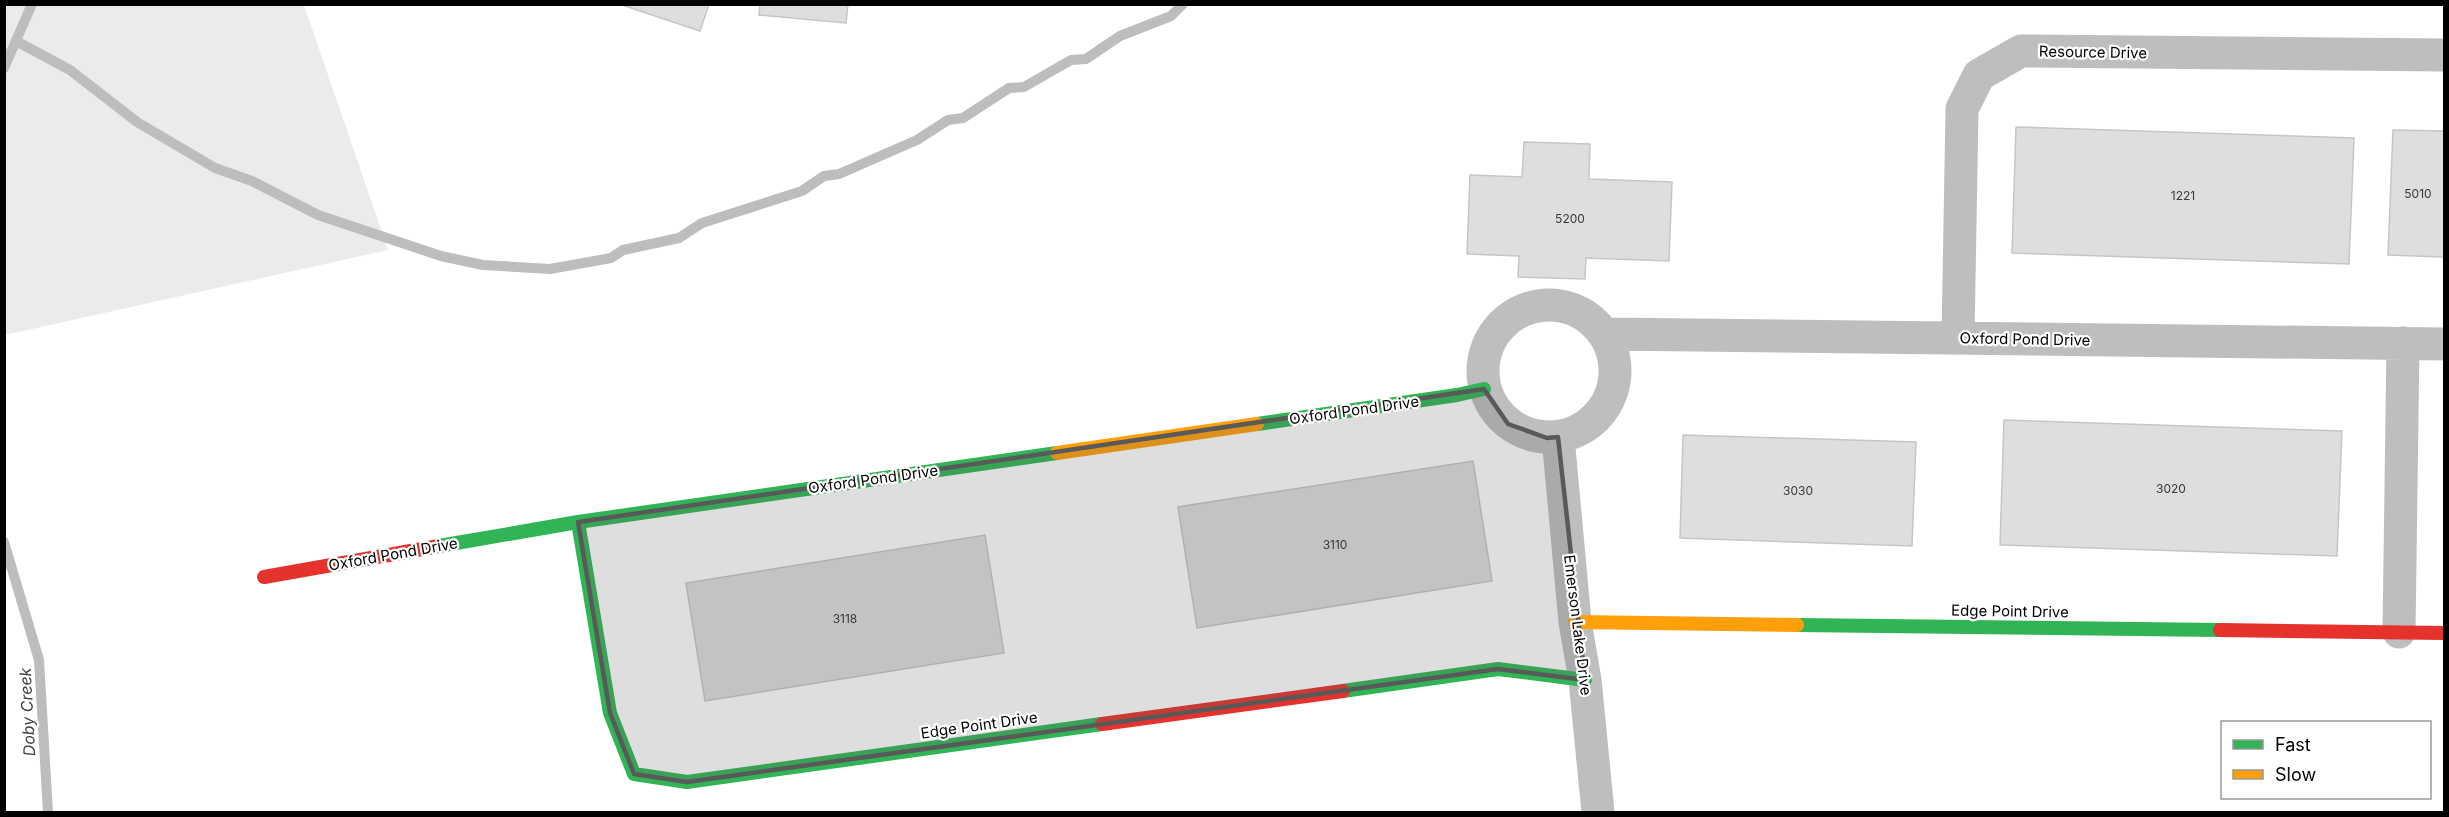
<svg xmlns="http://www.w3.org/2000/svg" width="2449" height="817" viewBox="0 0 2449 817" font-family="Inter,sans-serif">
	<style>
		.green { fill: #ebebeb }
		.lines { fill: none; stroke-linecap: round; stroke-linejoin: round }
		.stream { stroke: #bdbdbd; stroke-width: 10 }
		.building { fill: #dedede; stroke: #c6c6c6; stroke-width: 1.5 }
		.street { stroke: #bebebe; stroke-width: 33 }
		.fast { stroke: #30b455; stroke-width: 14 }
		.slow { stroke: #ff9f0a; stroke-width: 14 }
		.jam { stroke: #e5322d; stroke-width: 14 }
		.marked { fill: #595959; fill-opacity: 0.2; stroke: #595959; stroke-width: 4.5; stroke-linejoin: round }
		.labels { text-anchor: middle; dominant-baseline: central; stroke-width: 4.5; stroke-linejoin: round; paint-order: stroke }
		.number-label { font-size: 12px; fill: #383838 }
		.street-label { font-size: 15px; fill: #000; stroke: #fff }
		.water-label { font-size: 16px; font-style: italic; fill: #424242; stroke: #fff }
	</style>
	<rect width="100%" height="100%" fill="#fff"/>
	<path class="green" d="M4,5H304L388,250L5,335Z"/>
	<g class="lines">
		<path class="stream" d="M16,41L70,70L137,122L215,168L252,181L318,215L441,256L483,265L550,269L611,258L623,250L679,238L702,223L802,191L824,176L839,174L917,140L948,120L963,118L1009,88L1024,87L1071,60L1086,59L1120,36L1171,16L1183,4
			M4,68L32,4
			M4,542L39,660L48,812"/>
	</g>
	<path class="building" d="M619,4H709L700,31Z
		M760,4H848L846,23L759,15Z
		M2016,127L2354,138L2349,264L2012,253Z
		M2393,130L2444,131V257L2388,255Z
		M1524,142L1590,144L1589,179L1672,182L1669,261L1586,258L1585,279L1518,277L1519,256L1467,254L1470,175L1522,177Z
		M2004,420L2342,431L2337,556L2000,545Z
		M1683,435L1916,442L1912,546L1680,538Z
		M1473,461L1492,581L1197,628L1178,507Z
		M985,535L1004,653L705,701L686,583Z"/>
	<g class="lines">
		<path class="street" d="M1483 371a66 66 0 1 1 132 0a66 66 0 1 1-132 0Z
			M1606,334L2444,344
			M1958,338L1962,109L1979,75L2021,51L2444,55
			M1558,437L1575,622L1585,680L1598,812
			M2399,632L2403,343"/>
		<path class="fast" d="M1257,424L1457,395L1484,389
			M578,522L610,713L634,774L687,782L1102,724
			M439,546L578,522L1057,453
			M1797,625L2220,630
			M1343,691L1498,669L1585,680"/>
		<path class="slow" d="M1057,453L1257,424
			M1575,622L1797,625"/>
		<path class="jam" d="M264,577L439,546
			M2220,630L2444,633
			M1102,724L1343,691"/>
	</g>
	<path class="marked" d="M1484,389L1508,424L1547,438L1558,437L1585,680L1498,669L687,782L634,774L610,713L578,522Z"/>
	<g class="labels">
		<g class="number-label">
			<text x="2418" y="193">5010</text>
			<text x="2183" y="195">1221</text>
			<text x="1570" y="218">5200</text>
			<text x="2171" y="488">3020</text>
			<text x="1798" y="490">3030</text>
			<text x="1335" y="544">3110</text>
			<text x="845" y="618">3118</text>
		</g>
		<g class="street-label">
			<text transform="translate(2093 52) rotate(1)">Resource Drive</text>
			<text transform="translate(2025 339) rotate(1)">Oxford Pond Drive</text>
			<text transform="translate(1354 410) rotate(-8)">Oxford Pond Drive</text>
			<text transform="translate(873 479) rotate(-8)">Oxford Pond Drive</text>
			<text transform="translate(393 554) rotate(-10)">Oxford Pond Drive</text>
			<text transform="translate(2010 611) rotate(1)">Edge Point Drive</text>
			<text transform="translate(1578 625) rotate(83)">Emerson Lake Drive</text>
			<text transform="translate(979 725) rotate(-8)">Edge Point Drive</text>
		</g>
		<g class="water-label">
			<text transform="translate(27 712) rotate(-93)">Doby Creek</text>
		</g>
	</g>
	<rect width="2449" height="817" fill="none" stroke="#000000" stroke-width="12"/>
	<rect x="2221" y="721" width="210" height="78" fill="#ffffff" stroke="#999999" stroke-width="1.5"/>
	<rect x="2233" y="740" width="30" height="9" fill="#30b455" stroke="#999999" stroke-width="1.5"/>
	<text x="2275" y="751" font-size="18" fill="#000000">Fast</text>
	<rect x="2233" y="770" width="30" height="9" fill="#ff9f0a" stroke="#999999" stroke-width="1.5"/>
	<text x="2275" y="781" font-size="18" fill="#000000">Slow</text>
</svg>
